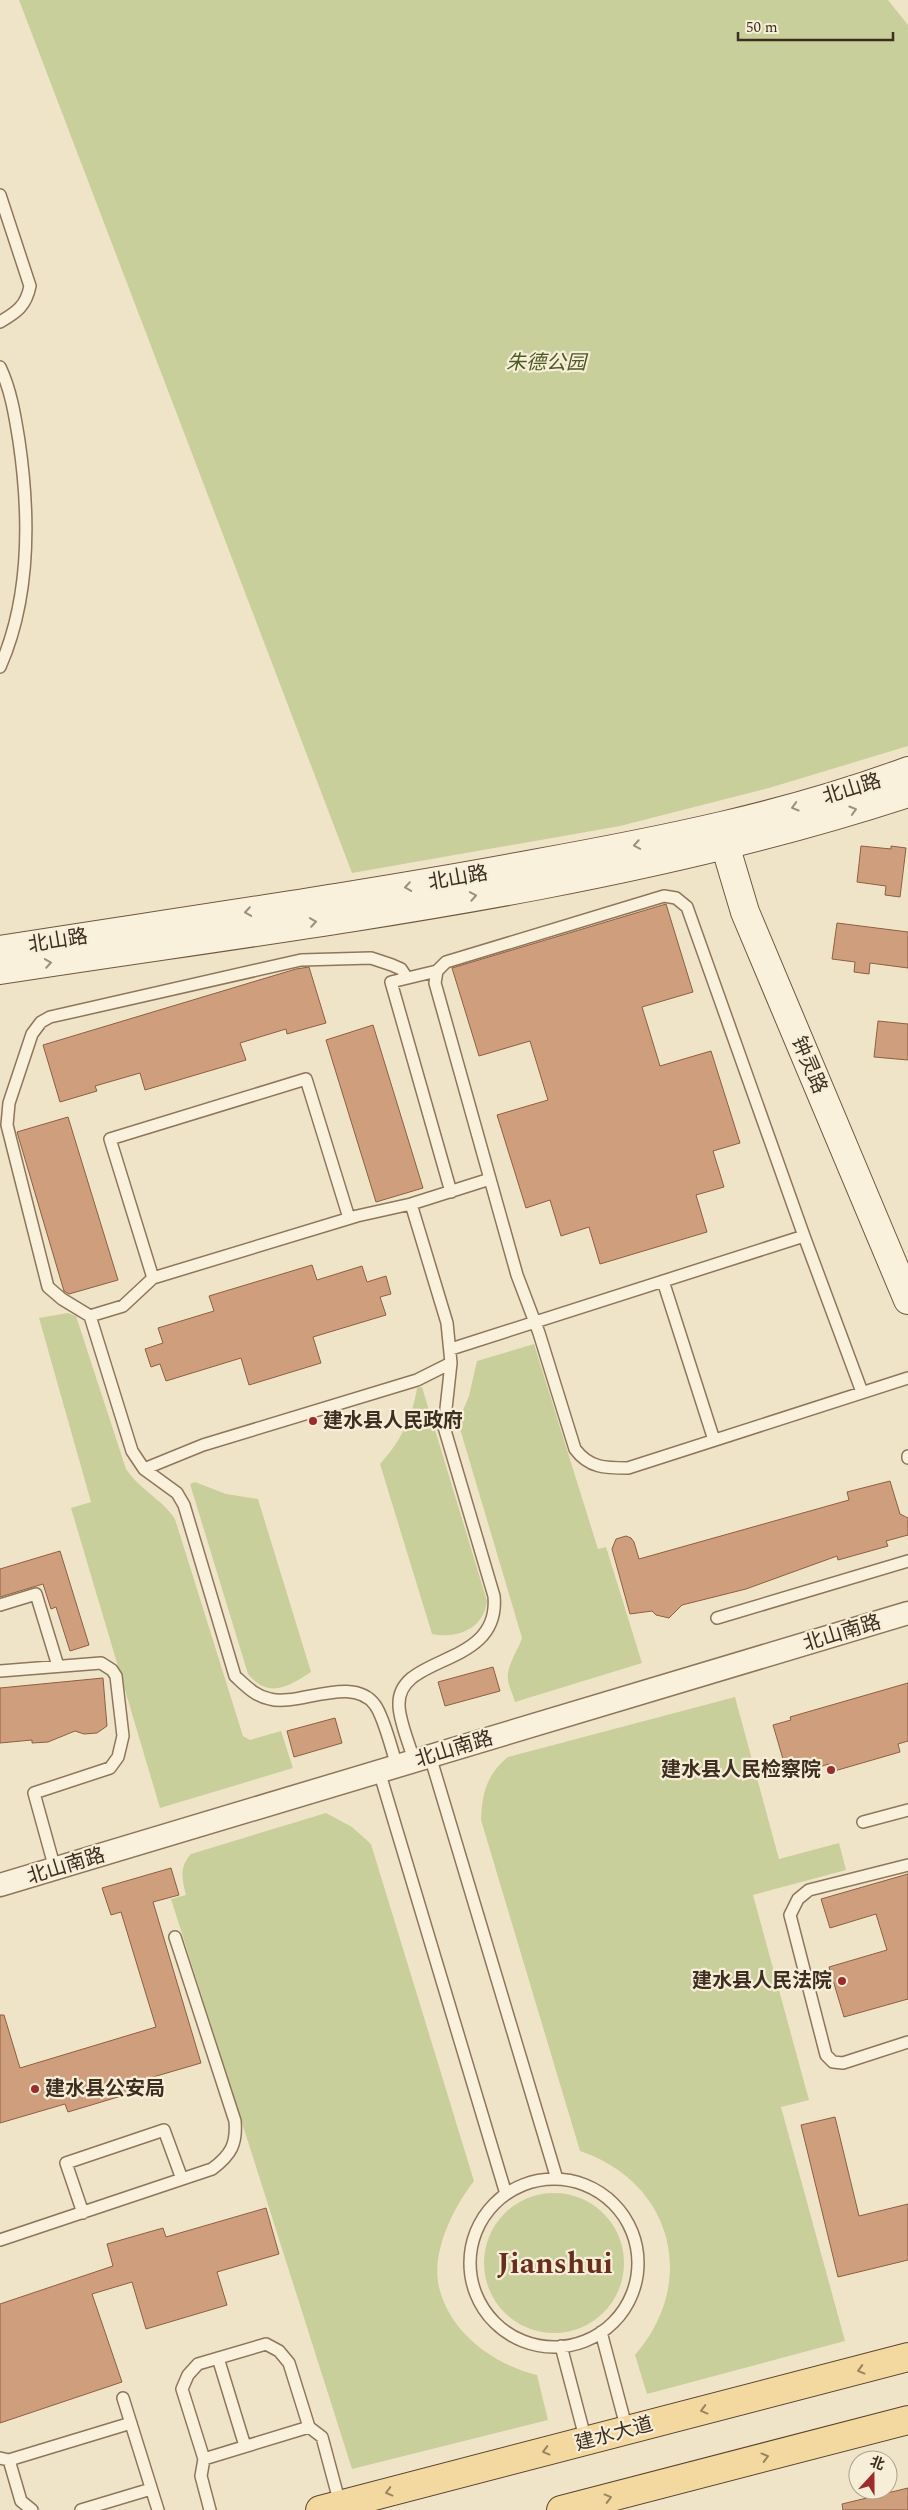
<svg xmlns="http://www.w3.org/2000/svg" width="908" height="2510" viewBox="0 0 908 2510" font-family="Spectral,'Noto Sans SC',serif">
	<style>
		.green { fill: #c9cf9b }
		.building { fill: #cf9f7d; stroke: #8d5f41 }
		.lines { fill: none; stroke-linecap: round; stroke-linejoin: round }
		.lane-casing { stroke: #8d765c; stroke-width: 14 }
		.street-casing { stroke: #8d765c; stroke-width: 25 }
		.secondary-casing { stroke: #6f573f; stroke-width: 30 }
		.primary-casing { stroke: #5b4430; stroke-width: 30 }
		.lane { stroke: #faf1dc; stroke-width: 11 }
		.street { stroke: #faf1dc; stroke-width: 22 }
		.secondary { stroke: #faf1dc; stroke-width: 28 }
		.primary { stroke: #f3d9a0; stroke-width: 28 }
		.oneway { stroke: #9c907e }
		.oneway2 { stroke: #988460 }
		.poi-dot { fill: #9e2a2b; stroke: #f7eed8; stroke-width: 2 }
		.labels { text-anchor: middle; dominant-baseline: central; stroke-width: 4.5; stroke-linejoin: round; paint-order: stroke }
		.park-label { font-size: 20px; font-style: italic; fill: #4d5a26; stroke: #f7eed8 }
		.street-label { font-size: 20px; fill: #3d2e20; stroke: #f7eed8 }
		.poi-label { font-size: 20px; font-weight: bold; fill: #3d2e20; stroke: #f7eed8; text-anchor: start }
		.town-label { font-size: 30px; font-weight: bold; fill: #6b2e1e; stroke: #f7eed8 }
	</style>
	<rect width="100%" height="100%" fill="#f0e4c8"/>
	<path class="green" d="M19,0H888L908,25V746L769,788L620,826L352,873Z
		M68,1313L76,1316L126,1469C140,1490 162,1499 175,1519L243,1736L250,1740L281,1731L293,1768L160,1808L71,1508L91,1502L39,1318Z
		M534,1344L598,1549L606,1547L642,1663L515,1702C513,1694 508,1686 508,1679C506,1667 518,1650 522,1638L458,1422L469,1396L477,1361Z
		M422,1387L487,1601C484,1629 457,1639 432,1634L380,1464C401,1441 412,1418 417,1388Z
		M195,1482L226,1494L258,1499L311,1672C288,1687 269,1699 248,1674L190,1484Z
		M735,1697L779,1859L839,1843L846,1870L753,1895L809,2100L781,2107L845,2341L647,2394L635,2355C699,2281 672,2182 580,2151L481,1820C482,1794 486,1775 508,1757Z
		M326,1813L352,1827L371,1844L474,2181C453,2208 431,2252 439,2287C450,2333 493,2364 537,2375L548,2420L352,2469L171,1899L186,1895C182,1879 179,1867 191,1854Z
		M484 2263a70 70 0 1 1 140 0a70 70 0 1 1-140 0Z"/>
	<path class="building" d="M861,846L891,849V846L906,848L900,897L885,895L886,886L857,882Z
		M666,904L693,992L642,1007L660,1066L711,1051L740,1143L713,1151L724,1187L696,1195L707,1232L600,1264L589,1227L561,1236L550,1200L526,1208L497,1115L548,1100L530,1041L479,1056L452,968Z
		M837,923L908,932V968L870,963L869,974L854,972L855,962L832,959Z
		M309,967L326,1023L287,1034L286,1029L240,1043L246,1060L145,1090L140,1073L95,1086L97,1091L60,1102L43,1045L296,969Z
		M878,1021L908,1024V1060L874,1057Z
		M373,1025L423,1188L376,1202L326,1040Z
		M68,1117L118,1280L69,1294L64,1291L17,1132Z
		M312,1265L317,1280L362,1266L367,1282L386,1276L391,1294L380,1297L386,1315L313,1337L321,1363L249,1385L241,1358L166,1381L160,1364L151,1367L145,1349L163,1343L158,1328L214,1311L209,1296Z
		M890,1481L900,1514L908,1518V1535L886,1541L888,1546L838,1560L837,1556L746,1589L682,1605L669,1618L656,1615L652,1611L630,1614L612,1549L616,1539L626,1536L631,1538L634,1542L639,1559L849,1500L847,1492Z
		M60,1551L89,1645L70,1651L56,1607L51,1609L43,1584L0,1597V1569Z
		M493,1667L500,1691L445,1706L438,1682Z
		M103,1678L107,1726L97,1733L84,1734L75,1731L48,1742L32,1743V1740L0,1743V1688Z
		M908,1683V1741L898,1744L900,1752L831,1772L829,1764L788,1776L773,1725L791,1720L790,1717Z
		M335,1718L342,1743L294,1757L287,1731Z
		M171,1868L179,1895L153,1902L201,2063L136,2082L138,2091L68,2112L65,2104L0,2123V2015H4L20,2068L156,2027L121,1912L111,1915L102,1888Z
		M908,1874V1999L844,2017L829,1967L887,1950L876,1914L830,1928L821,1899Z
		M835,2117L859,2216L908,2204V2260L838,2277L801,2125Z
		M266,2208L279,2254L217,2272L227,2305L146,2329L132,2282L92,2294L122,2382L0,2423V2304L113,2266L107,2244L163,2228L166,2237Z
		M908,2488V2510H843L842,2504Z"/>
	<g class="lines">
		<defs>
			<path id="lane" d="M0,195L30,286C26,306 17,312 0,322
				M0,367C11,390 15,416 19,441C30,516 31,597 0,667
				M437,971L391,982L451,1192
				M411,1204L447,1323L451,1363L444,1427L494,1596C501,1669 397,1653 399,1705C399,1721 410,1745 414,1761
				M153,1278L110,1139L306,1079L349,1218
				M663,1281L714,1440
				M90,1316L62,1299L48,1287L7,1125L9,1103L32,1034L41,1022L50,1017L301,960L371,958L392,965L401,969L407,978
				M451,1349L804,1236
				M862,1392L804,1236L687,907L676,898L664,896L446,962L437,971L435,983L517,1275L539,1333L575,1449C589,1468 605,1468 628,1468L908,1378
				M908,1456V1458
				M144,1469L203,1445L417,1380L451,1363
				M0,1605L36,1594L58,1666
				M717,1618L908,1561
				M0,1671L101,1663L112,1670L116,1676L123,1736L118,1757L110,1768L34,1793L55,1869
				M430,1756L557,2179
				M397,1766C392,1751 384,1717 375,1705C353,1674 297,1707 270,1699C255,1696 246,1686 235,1676L184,1505L177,1493L144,1469L132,1451L90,1316L123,1306L153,1278L357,1216L411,1204L490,1179
				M379,1771L506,2194
				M863,1822L908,1810
				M908,1865L809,1890L798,1899L790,1915L826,2055L833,2062L843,2063L908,2042
				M470 2263a84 84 0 1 1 168 0a84 84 0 1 1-168 0Z
				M83,2213L66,2163L164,2130L182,2179
				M0,2240L212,2169C231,2155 237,2144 235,2121L175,1937
				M601,2332L627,2430
				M561,2346L586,2441
				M218,2358L245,2446
				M123,2398L158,2510
				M0,2458L9,2460L131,2423
				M204,2459L309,2427
				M9,2460L21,2501L32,2510
				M81,2510L151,2489
				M210,2510L201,2476L204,2459L182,2389L188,2375L198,2364L266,2344L279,2351L289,2363L309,2427L322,2437L340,2504"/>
			<path id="street" d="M0,1885L908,1613"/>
			<path id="secondary" d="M720,828L745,912L908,1300
				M0,950C178,922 356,897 533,864C660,841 787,816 908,771
				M0,970C304,923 615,889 908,793"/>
			<path id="primary" d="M320,2510L908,2357
				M561,2510L908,2420"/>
		</defs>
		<use href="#lane" class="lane-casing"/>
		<use href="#street" class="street-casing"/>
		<use href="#secondary" class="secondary-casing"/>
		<use href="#primary" class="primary-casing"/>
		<use href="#lane" class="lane"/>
		<use href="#street" class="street"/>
		<use href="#secondary" class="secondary"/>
		<use href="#primary" class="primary"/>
	</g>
	<defs><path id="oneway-chevron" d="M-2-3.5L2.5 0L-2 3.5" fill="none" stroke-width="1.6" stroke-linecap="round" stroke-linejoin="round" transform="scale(1.25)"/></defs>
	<g class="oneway">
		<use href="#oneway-chevron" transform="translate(795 807) rotate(164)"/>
		<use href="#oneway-chevron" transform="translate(853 810) rotate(-17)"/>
		<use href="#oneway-chevron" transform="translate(637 845) rotate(170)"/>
		<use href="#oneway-chevron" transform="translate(408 887) rotate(171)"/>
		<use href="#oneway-chevron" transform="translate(473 896) rotate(-10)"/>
		<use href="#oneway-chevron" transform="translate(248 912) rotate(171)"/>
		<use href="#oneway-chevron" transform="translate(313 922) rotate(-9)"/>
		<use href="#oneway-chevron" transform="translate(48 963) rotate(-9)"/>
	</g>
	<g class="oneway2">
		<use href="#oneway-chevron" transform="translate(861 2370) rotate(165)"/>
		<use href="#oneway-chevron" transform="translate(704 2410) rotate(165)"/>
		<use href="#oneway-chevron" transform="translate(546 2451) rotate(165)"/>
		<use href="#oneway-chevron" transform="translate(765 2457) rotate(-15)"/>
		<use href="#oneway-chevron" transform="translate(389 2492) rotate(165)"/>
		<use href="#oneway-chevron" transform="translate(608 2498) rotate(-15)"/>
	</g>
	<g class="poi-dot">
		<circle cx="313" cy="1421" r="5"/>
		<circle cx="831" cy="1770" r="5"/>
		<circle cx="842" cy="1981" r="5"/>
		<circle cx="35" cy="2089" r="5"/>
	</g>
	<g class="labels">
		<g class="park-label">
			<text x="546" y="363">朱德公园</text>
		</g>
		<g class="street-label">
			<text transform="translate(852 789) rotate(-17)">北山路</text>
			<text transform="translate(458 878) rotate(-10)">北山路</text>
			<text transform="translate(58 941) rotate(-9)">北山路</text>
			<text transform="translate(809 1065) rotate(67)">钟灵路</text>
			<text transform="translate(842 1633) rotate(-17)">北山南路</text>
			<text transform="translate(454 1749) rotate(-17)">北山南路</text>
			<text transform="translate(66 1866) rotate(-17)">北山南路</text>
			<text transform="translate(614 2434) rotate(-15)">建水大道</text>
		</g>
		<g class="poi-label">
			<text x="323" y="1421">建水县人民政府</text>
			<text x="821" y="1770" text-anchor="end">建水县人民检察院</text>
			<text x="832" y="1981" text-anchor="end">建水县人民法院</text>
			<text x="45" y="2089">建水县公安局</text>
		</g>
		<g class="town-label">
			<text x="555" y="2264">Jianshui</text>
		</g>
	</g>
	<g transform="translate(873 2475) rotate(21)"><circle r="24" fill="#f7eed8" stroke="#ada18e"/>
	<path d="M0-4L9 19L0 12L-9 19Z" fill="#9e2a2b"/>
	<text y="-8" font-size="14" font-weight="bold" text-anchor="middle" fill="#3d2e20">北</text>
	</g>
	<path d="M738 32v8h155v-8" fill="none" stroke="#3d2e20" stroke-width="2.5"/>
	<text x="746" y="32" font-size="15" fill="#3d2e20" stroke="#f7eed8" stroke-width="4" paint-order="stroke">50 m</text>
</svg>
